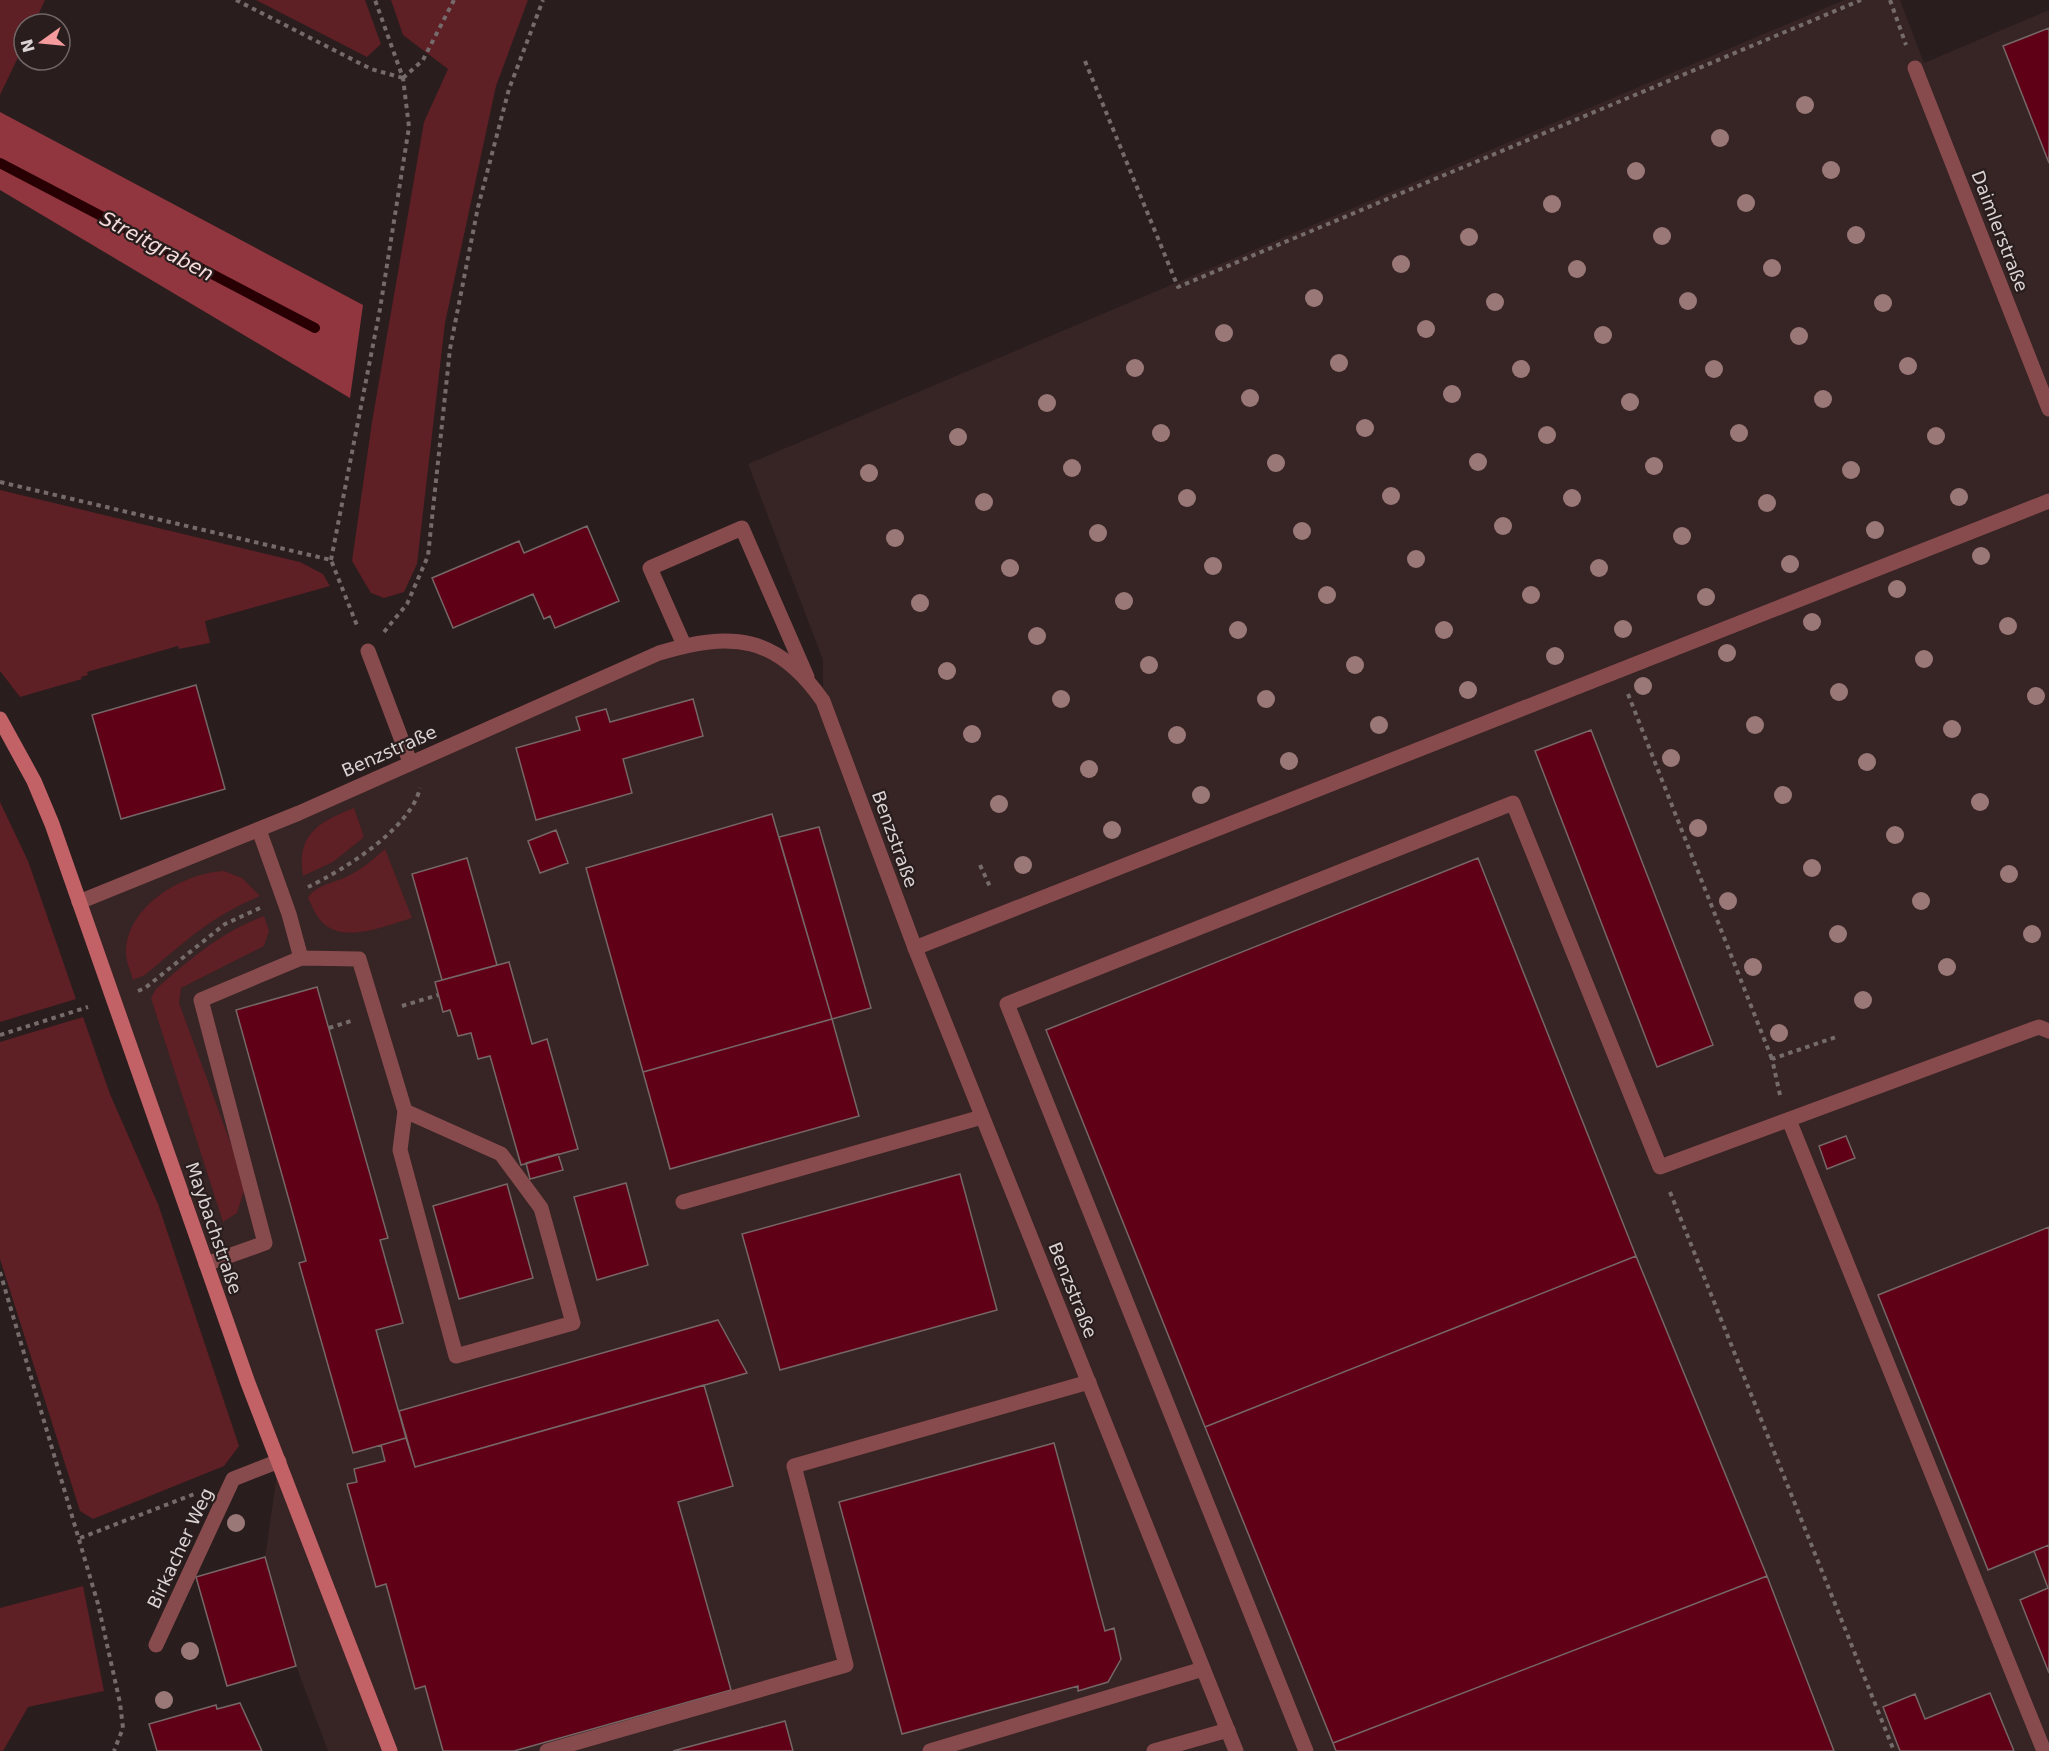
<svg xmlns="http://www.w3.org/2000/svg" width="2049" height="1751" viewBox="0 0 2049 1751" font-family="'DejaVu Sans',sans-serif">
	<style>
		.built { fill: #372424 }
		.green { fill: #5e1f25 }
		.forest { fill: #91363e }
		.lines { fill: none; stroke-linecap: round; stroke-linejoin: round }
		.stream { stroke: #280004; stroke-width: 10 }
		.building { fill: #5f0016; stroke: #766767; stroke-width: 1.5 }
		.path { stroke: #756b6b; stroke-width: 4; stroke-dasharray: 4.5 4.5; stroke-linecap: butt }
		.service { stroke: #884b4d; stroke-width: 15 }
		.minor { stroke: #884b4d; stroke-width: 15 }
		.secondary { stroke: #c26166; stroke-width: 15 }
		.tree { fill: #9b7878 }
		.labels { text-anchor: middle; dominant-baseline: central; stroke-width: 4.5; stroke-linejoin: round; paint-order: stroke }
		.street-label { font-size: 18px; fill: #dbd3d3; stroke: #291d1d }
		.water-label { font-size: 20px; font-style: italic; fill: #f7dcdc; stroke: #291d1d }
	</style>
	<rect width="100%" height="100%" fill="#291d1d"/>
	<path class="built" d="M1844,0H1900L1924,63L2049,10V1751H328L296,1666L265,1557L279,1461L79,902L684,645L763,646L823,700V660L748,464Z"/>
	<path class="green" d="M0,0H45L34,24H24V45L0,95Z
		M256,0H365L381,44L367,57Z
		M391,0H528L496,86L445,323L417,564L404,592L384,598L371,593L352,561L372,422L424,122L448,69L403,35Z
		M0,490L300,562L323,574L330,586L205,621L210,643L179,649L178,646L87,672L88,675L81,677L82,679L20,697L0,671Z
		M0,802L28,861L76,999L0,1022Z
		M354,808L364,837L333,862L303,876C296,834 319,822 354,808Z
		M385,849L412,918C387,925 344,945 322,922C316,916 312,906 308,898C316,884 336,883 350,875C363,868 374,859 385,849Z
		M224,871L242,878L260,896C213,915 183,943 145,975L133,980C131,972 126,962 126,953C126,906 183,873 224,871Z
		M264,916L269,931L264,946L181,988L179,1003L246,1185L237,1213L223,1222L151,998L156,989C190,959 221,932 264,916Z
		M83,1017L110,1094L158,1204L239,1446L224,1466L93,1519L80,1511L0,1259V1042Z
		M83,1586L104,1691L28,1707L3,1751H0V1608Z"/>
	<path class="forest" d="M0,112L363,305L350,398L0,190Z"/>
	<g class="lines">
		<path class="stream" d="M0,163L315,328"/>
	</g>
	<path class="building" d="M2049,28V163L2003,46Z
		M587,526L619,601L555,628L550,616L544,619L533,594L453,628L432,578L519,541L524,553Z
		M196,685L225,789L121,819L92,715Z
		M693,699L703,736L623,759L632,793L536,820L516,748L580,730L576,717L606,709L610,722Z
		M1591,730L1713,1045L1657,1067L1535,751Z
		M772,814L832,1019L643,1072L586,868Z
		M819,827L871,1008L832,1019L779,837Z
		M556,830L568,863L540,873L528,841Z
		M467,858L497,965L442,980L412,874Z
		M1478,858L1636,1256L1205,1427L1046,1030Z
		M509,962L532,1044L547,1039L578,1149L521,1165L490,1056L478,1059L471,1033L458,1036L450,1010L443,1012L435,982Z
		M317,987L388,1238L380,1240L403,1323L376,1330L406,1438L353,1453L299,1263L306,1261L236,1010Z
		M832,1019L859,1116L670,1169L643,1072Z
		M1846,1136L1855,1158L1827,1169L1819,1146Z
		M558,1154L563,1170L530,1179L526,1163Z
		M960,1174L997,1310L780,1370L742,1234Z
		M626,1183L648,1265L597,1280L574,1197Z
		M507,1184L533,1278L459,1299L433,1206Z
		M2049,1227V1545L1988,1570L1878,1295Z
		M1636,1256L1767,1576L1333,1743L1205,1427Z
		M718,1320L747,1373L415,1467L399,1411Z
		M704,1385L733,1486L678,1502L731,1690L514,1751H443L425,1686L415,1689L386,1584L376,1587L347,1484L357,1482L354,1469L385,1461L381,1445L406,1438L415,1467Z
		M1054,1443L1105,1631L1114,1628L1121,1659L1108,1682L1078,1691V1686L902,1734L839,1502Z
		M2049,1545V1673L2020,1600L2048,1588L2034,1551Z
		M265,1557L296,1666L227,1686L196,1577Z
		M1767,1576L1834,1751H1336L1333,1743Z
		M1990,1693L2014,1751H1900L1883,1707L1915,1694L1925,1719Z
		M240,1703L262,1751H157L149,1724L216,1705L217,1709Z
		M785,1721L793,1751H673Z"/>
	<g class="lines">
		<path class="path" d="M236,0L371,69L403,78
			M1890,0L1906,45
			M1085,61L1178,287L1861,0
			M403,78L423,60L454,0
			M0,482L331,560L358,628
			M331,560L380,309L409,127L403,78L375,0
			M384,632L407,604L428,556L450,349L478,207L509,89L543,0
			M1628,694L1772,1059
			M980,865L991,889
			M308,887C344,870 411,828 420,788
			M138,991L145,988L225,924L260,908
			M402,1006L438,995
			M329,1028L351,1021
			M0,1035L88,1007
			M1780,1095L1772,1059L1836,1037
			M1670,1192L1894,1751
			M0,1272L98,1604L120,1703L123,1728L114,1751
			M80,1538L197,1493"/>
		<path class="service" d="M684,645L650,568L742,528L807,677
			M368,651L410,762
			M259,830L289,914L301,958
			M915,948L2049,501
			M1789,1120L2044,1751
			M683,1202L982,1117
			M206,1264L265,1243L201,1000L301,958L359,959L405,1111L400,1150L456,1356L573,1323L541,1208L501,1154L405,1111
			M156,1645L233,1479L279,1461
			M547,1751L846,1665L794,1466L1089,1382
			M930,1751L1203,1669
			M1154,1751L1228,1730
			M1306,1751L1007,1004L1513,803L1660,1167L2039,1027L2049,1031"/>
		<path class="minor" d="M1915,68L2049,409
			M79,902L299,813L659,653C732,631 777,635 823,701L915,948L1236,1751"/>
		<path class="secondary" d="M0,719L34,781L52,824L248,1383L390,1751"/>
	</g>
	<g class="tree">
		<circle cx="1805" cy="105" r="9"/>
		<circle cx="1720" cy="138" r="9"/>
		<circle cx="1831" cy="170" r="9"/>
		<circle cx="1636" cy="171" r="9"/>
		<circle cx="1746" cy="203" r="9"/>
		<circle cx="1552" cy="204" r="9"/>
		<circle cx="1856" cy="235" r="9"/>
		<circle cx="1662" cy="236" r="9"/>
		<circle cx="1469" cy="237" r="9"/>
		<circle cx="1401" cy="264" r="9"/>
		<circle cx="1772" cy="268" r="9"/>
		<circle cx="1577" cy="269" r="9"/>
		<circle cx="1314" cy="298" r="9"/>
		<circle cx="1688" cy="301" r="9"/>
		<circle cx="1495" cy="302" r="9"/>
		<circle cx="1883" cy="303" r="9"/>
		<circle cx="1426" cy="329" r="9"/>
		<circle cx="1224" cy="333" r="9"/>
		<circle cx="1603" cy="335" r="9"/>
		<circle cx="1799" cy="336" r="9"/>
		<circle cx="1339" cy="363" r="9"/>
		<circle cx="1908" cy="366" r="9"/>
		<circle cx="1135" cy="368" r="9"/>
		<circle cx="1521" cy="369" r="9"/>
		<circle cx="1714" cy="369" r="9"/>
		<circle cx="1452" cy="394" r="9"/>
		<circle cx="1250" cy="398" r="9"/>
		<circle cx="1823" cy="399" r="9"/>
		<circle cx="1630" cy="402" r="9"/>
		<circle cx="1047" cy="403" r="9"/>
		<circle cx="1365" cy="428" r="9"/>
		<circle cx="1161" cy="433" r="9"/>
		<circle cx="1739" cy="433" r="9"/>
		<circle cx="1547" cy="435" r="9"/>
		<circle cx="1936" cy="436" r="9"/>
		<circle cx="958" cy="437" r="9"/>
		<circle cx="1478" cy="462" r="9"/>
		<circle cx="1276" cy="463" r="9"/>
		<circle cx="1654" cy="466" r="9"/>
		<circle cx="1072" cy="468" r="9"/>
		<circle cx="1851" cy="470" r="9"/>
		<circle cx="869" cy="473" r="9"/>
		<circle cx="1391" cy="496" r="9"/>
		<circle cx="1959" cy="497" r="9"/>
		<circle cx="1187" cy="498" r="9"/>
		<circle cx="1572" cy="498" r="9"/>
		<circle cx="984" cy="502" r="9"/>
		<circle cx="1767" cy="503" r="9"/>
		<circle cx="1503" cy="526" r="9"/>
		<circle cx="1875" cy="530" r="9"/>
		<circle cx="1302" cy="531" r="9"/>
		<circle cx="1098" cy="533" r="9"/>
		<circle cx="1682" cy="536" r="9"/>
		<circle cx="895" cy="538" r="9"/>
		<circle cx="1981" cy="556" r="9"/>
		<circle cx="1416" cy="559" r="9"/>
		<circle cx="1790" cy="564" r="9"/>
		<circle cx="1213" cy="566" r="9"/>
		<circle cx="1010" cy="568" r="9"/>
		<circle cx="1599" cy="568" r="9"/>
		<circle cx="1897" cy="589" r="9"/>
		<circle cx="1327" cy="595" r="9"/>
		<circle cx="1531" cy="595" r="9"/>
		<circle cx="1706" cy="597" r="9"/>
		<circle cx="1124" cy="601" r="9"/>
		<circle cx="920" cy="603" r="9"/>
		<circle cx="1812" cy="622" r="9"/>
		<circle cx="2008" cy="626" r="9"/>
		<circle cx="1623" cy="629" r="9"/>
		<circle cx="1238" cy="630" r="9"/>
		<circle cx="1444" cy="630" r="9"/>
		<circle cx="1037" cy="636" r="9"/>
		<circle cx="1727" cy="653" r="9"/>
		<circle cx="1555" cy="656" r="9"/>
		<circle cx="1924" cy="659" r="9"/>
		<circle cx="1149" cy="665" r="9"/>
		<circle cx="1355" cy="665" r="9"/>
		<circle cx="947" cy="671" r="9"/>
		<circle cx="1643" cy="686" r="9"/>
		<circle cx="1468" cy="690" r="9"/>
		<circle cx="1839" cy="692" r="9"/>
		<circle cx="2036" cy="696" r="9"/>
		<circle cx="1061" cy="699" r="9"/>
		<circle cx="1266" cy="699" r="9"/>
		<circle cx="1379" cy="725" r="9"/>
		<circle cx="1755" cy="725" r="9"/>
		<circle cx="1952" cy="729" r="9"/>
		<circle cx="972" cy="734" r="9"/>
		<circle cx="1177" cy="735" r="9"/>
		<circle cx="1671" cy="758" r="9"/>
		<circle cx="1289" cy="761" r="9"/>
		<circle cx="1867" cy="762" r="9"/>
		<circle cx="1089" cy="769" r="9"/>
		<circle cx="1201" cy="795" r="9"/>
		<circle cx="1783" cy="795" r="9"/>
		<circle cx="1980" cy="802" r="9"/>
		<circle cx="999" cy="804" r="9"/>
		<circle cx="1698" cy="828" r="9"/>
		<circle cx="1112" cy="830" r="9"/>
		<circle cx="1895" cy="835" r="9"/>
		<circle cx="1023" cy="865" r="9"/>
		<circle cx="1812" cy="868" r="9"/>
		<circle cx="2009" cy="874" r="9"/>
		<circle cx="1728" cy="901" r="9"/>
		<circle cx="1921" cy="901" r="9"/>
		<circle cx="1838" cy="934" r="9"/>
		<circle cx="2032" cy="934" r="9"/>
		<circle cx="1753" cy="967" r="9"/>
		<circle cx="1947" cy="967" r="9"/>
		<circle cx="1863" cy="1000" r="9"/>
		<circle cx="1779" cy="1033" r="9"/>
		<circle cx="236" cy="1523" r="9"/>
		<circle cx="190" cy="1651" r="9"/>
		<circle cx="164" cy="1700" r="9"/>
	</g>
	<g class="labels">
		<g class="street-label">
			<text transform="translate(2000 231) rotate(69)">Daimlerstraße</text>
			<text transform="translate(389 751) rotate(-24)">Benzstraße</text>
			<text transform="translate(895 839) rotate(70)">Benzstraße</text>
			<text transform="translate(214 1228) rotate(71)">Maybachstraße</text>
			<text transform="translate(1073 1290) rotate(68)">Benzstraße</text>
			<text transform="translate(180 1548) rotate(-65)">Birkacher Weg</text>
		</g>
		<g class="water-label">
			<text transform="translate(157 246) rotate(28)">Streitgraben</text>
		</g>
	</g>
	<g transform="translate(42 42) rotate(255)"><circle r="28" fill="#291d1d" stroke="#706666" stroke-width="1.5"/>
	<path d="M0-4.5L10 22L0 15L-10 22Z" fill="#f59b9d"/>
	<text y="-9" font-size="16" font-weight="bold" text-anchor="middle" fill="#dbd3d3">N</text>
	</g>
</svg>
